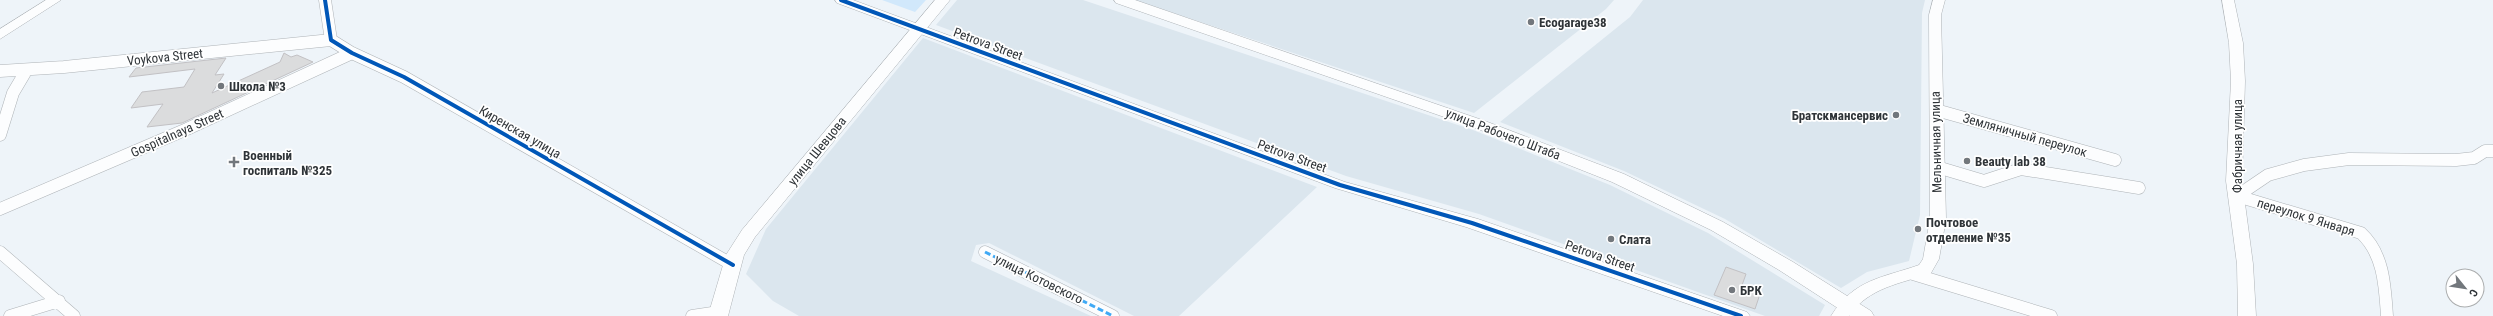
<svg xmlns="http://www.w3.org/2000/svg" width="2493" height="316" viewBox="0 0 2493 316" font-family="'Roboto Condensed',sans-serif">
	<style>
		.built { fill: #dbe6ee }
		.green { fill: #d1e8fb }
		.building { fill: #dbdcdd; stroke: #c2c1c4 }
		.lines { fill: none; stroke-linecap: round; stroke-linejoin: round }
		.minor-casing { stroke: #aeb3b7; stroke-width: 13 }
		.tertiary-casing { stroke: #aeb3b7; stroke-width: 1 }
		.secondary-casing { stroke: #aeb3b7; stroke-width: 1 }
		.minor { stroke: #fcfdfe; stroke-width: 12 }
		.tertiary { fill: #fcfdfe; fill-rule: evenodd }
		.secondary { fill: #fcfdfe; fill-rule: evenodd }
		.quiet { stroke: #3fa9f5; stroke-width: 3; stroke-dasharray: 6 3; stroke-linecap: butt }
		.cycleway-casing { stroke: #fff; stroke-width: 6 }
		.cycleway { stroke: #0057b8; stroke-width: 4 }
		.poi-dot { fill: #72777c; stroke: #fff; stroke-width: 1.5 }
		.labels { text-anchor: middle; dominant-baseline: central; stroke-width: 3.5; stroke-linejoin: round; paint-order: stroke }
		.poi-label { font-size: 13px; font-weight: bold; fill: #2f3438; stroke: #fff; text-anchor: start }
		.street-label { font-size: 13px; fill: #2f3438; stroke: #fff }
	</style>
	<rect width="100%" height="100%" fill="#eef4f9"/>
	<path class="built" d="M957,0H1083L1473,130L1610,185L1708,233L1825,305L1819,316H1765L1479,214L1346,176L936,25Z
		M1134,0H1614L1606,9L1474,113Z
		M1643,0H1925L1922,13L1920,215L1909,261L1867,272L1841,288L1725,219L1624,171L1500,122L1630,17Z
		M923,38L1317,187L1179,316H1134L989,243L976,245L971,261L1091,316H799L773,301L746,274L766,229Z"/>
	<path class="green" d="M882,0H926L915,12Z"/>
	<path class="building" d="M284,53L291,57L297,55L313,62L182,123L147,127L163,104L131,108L142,92L184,87L195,69L129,77L136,68L226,58L215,75L224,74L212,93L280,62Z
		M1726,267L1746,274L1741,288L1760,294L1755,309L1714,295Z"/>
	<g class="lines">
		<defs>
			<path id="minor" d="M325,0L331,40L352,53L404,77L733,265
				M0,71L64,67L331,40
				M1936,110L2115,160
				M0,135L13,93L26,71
				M1937,167L1984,181L2021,169L2139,188
				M0,209L187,129L352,53
				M0,252L74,316
				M985,252L1113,316
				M1913,274L2051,316
				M10,316L59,301
				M692,316L719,312
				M2387,316C2385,287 2384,254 2361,233L2237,196L2268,175L2304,165L2349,159L2456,160L2474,158L2485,151H2493"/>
			<path id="tertiary" d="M46,0H61L0,39V29Z
				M835,0H853L1345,182L1478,219L1747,312L1750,316H1723L1466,227L1335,188L837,3Z
				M1933,0H1945L1941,15L1946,219L1939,259L1931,273C1900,284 1869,287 1849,316H1831C1854,279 1882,278 1919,265L1923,259L1930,219L1929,15Z
				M2222,0H2234L2243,43L2245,81L2242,181L2253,264L2256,316H2238L2237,264L2226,181L2231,81L2229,43Z"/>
			<path id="secondary" d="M935,0H950L755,237L744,255L728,316H708L726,255L742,230Z
				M1114,0H1135L1485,121L1624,174L1723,222L1793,262L1871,311L1874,316H1850L1779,270L1711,230L1612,182L1473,127L1116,3Z"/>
		</defs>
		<use href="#minor" class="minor-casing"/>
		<use href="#tertiary" class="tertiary-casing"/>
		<use href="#secondary" class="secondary-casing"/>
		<use href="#minor" class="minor"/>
		<use href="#tertiary" class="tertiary"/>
		<use href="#secondary" class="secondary"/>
		<path class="quiet" d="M985,252L1113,316"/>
		<defs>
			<path id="cycleway" d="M325,0L331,40L352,53L404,77L733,265
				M841,0L1340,185L1472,223L1741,316"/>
		</defs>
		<use href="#cycleway" class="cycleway-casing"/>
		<use href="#cycleway" class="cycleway"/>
	</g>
	<g class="poi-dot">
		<circle cx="1531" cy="22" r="4"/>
		<circle cx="221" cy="86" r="4"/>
		<circle cx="1896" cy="115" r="4"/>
		<circle cx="1967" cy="161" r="4"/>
		<path d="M232 156h4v4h4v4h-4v4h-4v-4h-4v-4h4z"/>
		<circle cx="1918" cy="229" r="4"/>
		<circle cx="1611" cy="239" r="4"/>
		<circle cx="1732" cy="290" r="4"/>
	</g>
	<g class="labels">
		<g class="poi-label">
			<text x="1539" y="22">Ecogarage38</text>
			<text x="229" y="86">Школа №3</text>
			<text x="1888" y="115" text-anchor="end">Братскмансервис</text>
			<text x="243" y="155">Военный<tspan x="243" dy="15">госпиталь №325</tspan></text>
			<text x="1975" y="161">Beauty lab 38</text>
			<text x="1926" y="222">Почтовое<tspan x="1926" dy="15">отделение №35</tspan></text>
			<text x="1619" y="239">Слата</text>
			<text x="1740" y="290">БРК</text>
		</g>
		<g class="street-label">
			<text transform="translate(988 44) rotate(20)">Petrova Street</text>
			<text transform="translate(165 57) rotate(-6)">Voykova Street</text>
			<text transform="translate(520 132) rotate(30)">Киренская улица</text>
			<text transform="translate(177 133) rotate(-24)">Gospitalnaya Street</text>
			<text transform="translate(1503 134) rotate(21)">улица Рабочего Штаба</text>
			<text transform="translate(2025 135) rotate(16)">Земляничный переулок</text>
			<text transform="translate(1936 142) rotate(-91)">Мельничная улица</text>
			<text transform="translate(2237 146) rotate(-90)">Фабричная улица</text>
			<text transform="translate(817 151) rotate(-51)">улица Шевцова</text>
			<text transform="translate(1292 156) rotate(20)">Petrova Street</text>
			<text transform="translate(2306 217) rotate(17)">переулок 9 Января</text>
			<text transform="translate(1600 256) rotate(19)">Petrova Street</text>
			<text transform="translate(1039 279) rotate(26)">улица Котовского</text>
		</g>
	</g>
	<g transform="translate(2465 288) rotate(120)"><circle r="19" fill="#ffffff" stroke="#acaeaf"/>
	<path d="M0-3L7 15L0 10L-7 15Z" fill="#72777c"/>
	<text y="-6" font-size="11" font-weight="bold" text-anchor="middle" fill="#2f3438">С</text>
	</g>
</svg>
